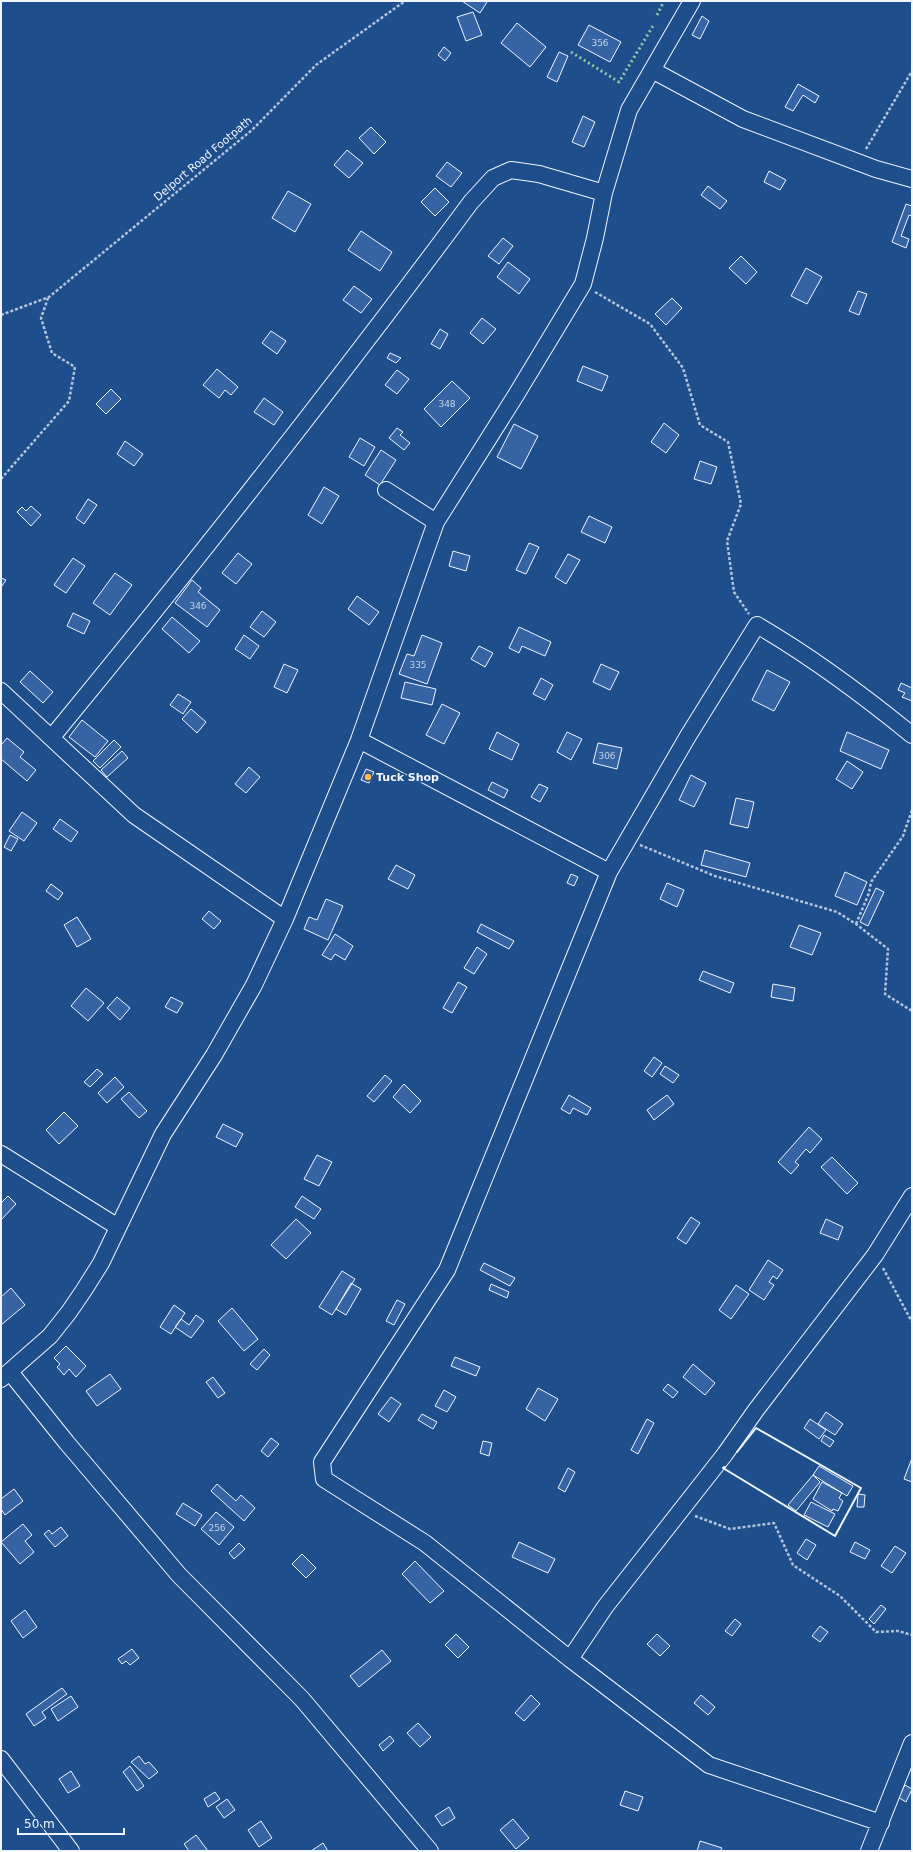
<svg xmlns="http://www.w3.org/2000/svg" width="913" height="1852" viewBox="0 0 913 1852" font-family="'DejaVu Sans',sans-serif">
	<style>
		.building { fill: #3563a3; stroke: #f2f6ff }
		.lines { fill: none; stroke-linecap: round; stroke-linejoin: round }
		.minor-casing { stroke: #f2f6ff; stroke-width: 18 }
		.path { stroke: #b3c4dc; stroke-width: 2.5; stroke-dasharray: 3 2; stroke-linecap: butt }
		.minor { stroke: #1f4e8c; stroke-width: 16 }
		.hedge { stroke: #97c8a6; stroke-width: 3; stroke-dasharray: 2 3; stroke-linecap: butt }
		.wall { stroke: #f2f6ff; stroke-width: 2 }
		.poi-dot { fill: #ffb74d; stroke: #1f4e8c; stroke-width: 1.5 }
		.labels { text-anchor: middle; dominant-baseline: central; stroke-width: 3; stroke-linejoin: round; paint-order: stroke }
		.number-label { font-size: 9px; fill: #c3d1e8 }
		.street-label { font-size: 11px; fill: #f2f6ff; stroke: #1f4e8c }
		.poi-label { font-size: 11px; font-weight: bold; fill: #f2f6ff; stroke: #1f4e8c; text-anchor: start }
	</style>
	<rect width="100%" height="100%" fill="#1f4e8c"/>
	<path class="building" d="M462,1H486L487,2L480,13Z
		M473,12L482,35L466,41L457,17Z
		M702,16L709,21L700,39L692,35Z
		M517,23L546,47L530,67L501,43Z
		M589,25L621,42L610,62L578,45Z
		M444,47L451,53L445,61L438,55Z
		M559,52L568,56L557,82L547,77Z
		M798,84L819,96L815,103L803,95L793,111L785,107Z
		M583,116L595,122L584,147L572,142Z
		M371,127L386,142L374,154L359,138Z
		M347,150L363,163L349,178L334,165Z
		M447,162L462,173L451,187L436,176Z
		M769,171L786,180L780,190L764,182Z
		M708,186L727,201L720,209L701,195Z
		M435,188L449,202L435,216L421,202Z
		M288,191L311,204L295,232L272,218Z
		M906,204L912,206V216L909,215L901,236L909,239L906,248L892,242Z
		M361,231L392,252L380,271L348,250Z
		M503,238L513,246L499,264L488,256Z
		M741,256L757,272L746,284L729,268Z
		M508,262L530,279L519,294L497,277Z
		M806,268L822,277L807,304L791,296Z
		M354,286L372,299L361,313L343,300Z
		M858,291L867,294L859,315L849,311Z
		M672,298L682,308L666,325L655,314Z
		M482,318L496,329L483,344L470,333Z
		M440,329L448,334L440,349L431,344Z
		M271,331L286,341L277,354L262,343Z
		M390,353L401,358L396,363L387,358Z
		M583,366L608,376L602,391L577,381Z
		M217,369L238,387L231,395L225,390L219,398L203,385Z
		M397,370L409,379L397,394L385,385Z
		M452,381L470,398L441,427L424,409Z
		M111,389L121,399L106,414L96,404Z
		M264,398L283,412L274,425L254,412Z
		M664,423L679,435L666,453L651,442Z
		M514,424L538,436L521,469L497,457Z
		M397,428L403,432L400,435L410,443L404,450L389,438Z
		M360,438L375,447L364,466L349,457Z
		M125,441L143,454L134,466L117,454Z
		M381,450L396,460L380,485L365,475Z
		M700,461L717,467L711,484L694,479Z
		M324,487L339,496L322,524L308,515Z
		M88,499L97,505L84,524L76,518Z
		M31,506L41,515L31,526L17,512L22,507L26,511Z
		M589,516L612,527L605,543L581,532Z
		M529,543L539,547L526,574L516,570Z
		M453,551L470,556L466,571L449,566Z
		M238,553L252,564L236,584L222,573Z
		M568,554L580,560L566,584L555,577Z
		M73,558L85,566L66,593L54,585Z
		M115,573L132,585L110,615L93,603Z
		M1,578L6,580L2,586H1Z
		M192,580L201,588L198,592L220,610L207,627L175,603Z
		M357,596L379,612L369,625L348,609Z
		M262,611L276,622L264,637L250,627Z
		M73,613L90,621L84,634L67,626Z
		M172,617L200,641L189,653L162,629Z
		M519,627L551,642L545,656L522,646L519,653L509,648Z
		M244,635L259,646L250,659L235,649Z
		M422,635L442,643L427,684L399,674L407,654L414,656Z
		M479,646L493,653L485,667L471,659Z
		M284,664L298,670L287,693L274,687Z
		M601,664L619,672L610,690L593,682Z
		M767,670L790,682L774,711L752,700Z
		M30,671L53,692L43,703L20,682Z
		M541,678L553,685L545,700L533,694Z
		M405,682L436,689L432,705L401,698Z
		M901,683L912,688V701L902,697L905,693L898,690Z
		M178,694L191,702L183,714L170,705Z
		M442,704L460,713L444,744L426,735Z
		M191,709L206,722L197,733L182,719Z
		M82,720L108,741L95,757L69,737Z
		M497,732L519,744L512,760L489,749Z
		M567,732L582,739L571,760L557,752Z
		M847,732L889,750L881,769L840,751Z
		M7,738L24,752L20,757L36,770L27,781L1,759V745Z
		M114,740L121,747L100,768L93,761Z
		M598,743L622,748L617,769L593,763Z
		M122,751L128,758L107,777L101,770Z
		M847,761L863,772L852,789L836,779Z
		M249,767L260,777L246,793L235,784Z
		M366,769L374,772L369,783L361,780Z
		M691,775L706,783L694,807L679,800Z
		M492,782L508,790L504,798L488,790Z
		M539,784L548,788L540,802L531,797Z
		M736,798L754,802L748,828L730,824Z
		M22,812L37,823L24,841L9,831Z
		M60,819L78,832L71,842L53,829Z
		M10,835L18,839L11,851L4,847Z
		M705,850L750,863L746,877L701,865Z
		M396,865L415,875L408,889L388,879Z
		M845,872L867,882L857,905L835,896Z
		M571,874L578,877L574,886L567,883Z
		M667,883L684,890L677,907L660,899Z
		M51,884L63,893L58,900L46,891Z
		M876,888L884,892L868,926L860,922Z
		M326,899L343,906L328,940L304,929L309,917L317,920Z
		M209,911L221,921L214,929L202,919Z
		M77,917L91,939L77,947L64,925Z
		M481,924L514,941L509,949L477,932Z
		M799,925L821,933L812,955L790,947Z
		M335,934L353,946L345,960L335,954L331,960L322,955Z
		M477,947L487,954L474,974L464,968Z
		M703,971L734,983L730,993L699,980Z
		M458,982L467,987L452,1013L443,1008Z
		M773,984L795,988L793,1001L771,997Z
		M86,988L104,1003L88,1021L71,1006Z
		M117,997L130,1008L120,1020L107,1008Z
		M171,997L183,1003L177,1013L165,1007Z
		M654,1057L662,1063L652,1077L644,1071Z
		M665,1066L679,1075L673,1083L660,1074Z
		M97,1069L103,1074L90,1087L84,1082Z
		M385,1075L392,1081L374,1102L367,1096Z
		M115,1077L124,1087L107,1103L98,1093Z
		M404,1084L421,1101L410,1113L393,1097Z
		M129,1092L147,1111L139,1118L121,1099Z
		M569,1095L591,1108L587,1115L573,1108L570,1114L561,1109Z
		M667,1095L674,1104L654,1120L647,1110Z
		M64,1112L78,1126L59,1144L46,1130Z
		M223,1124L243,1134L236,1147L216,1137Z
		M809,1127L822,1139L810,1153L806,1149L795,1162L799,1165L791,1174L778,1162Z
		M317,1155L332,1162L319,1186L304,1179Z
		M832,1157L858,1183L847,1194L821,1167Z
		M8,1196L16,1204L1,1220V1203Z
		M302,1196L321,1209L314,1219L295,1207Z
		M691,1217L700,1223L686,1244L677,1238Z
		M296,1219L311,1233L286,1259L271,1245Z
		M826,1219L843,1227L838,1240L820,1233Z
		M768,1260L783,1270L777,1279L773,1276L769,1282L774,1285L764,1300L749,1290Z
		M484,1263L515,1278L510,1286L480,1270Z
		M342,1271L355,1279L332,1315L319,1307Z
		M351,1283L361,1289L346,1315L336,1309Z
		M491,1284L509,1292L507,1298L489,1290Z
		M736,1285L749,1294L731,1319L719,1310Z
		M11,1288L25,1305L1,1325V1297Z
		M397,1300L405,1304L394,1325L386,1321Z
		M174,1305L185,1313L171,1334L160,1327Z
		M232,1308L258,1339L244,1351L218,1321Z
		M196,1315L204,1321L191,1338L175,1327L181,1319L189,1325Z
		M66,1346L86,1366L76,1377L69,1369L64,1375L57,1367L60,1364L54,1358Z
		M264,1349L270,1355L257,1370L250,1364Z
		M455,1357L480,1367L476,1376L451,1366Z
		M693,1364L715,1383L705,1395L683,1377Z
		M110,1374L121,1389L97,1406L86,1391Z
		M213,1377L225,1393L218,1398L206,1382Z
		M668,1384L678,1392L673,1398L663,1390Z
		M538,1388L558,1399L545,1421L526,1409Z
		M444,1390L456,1397L447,1412L435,1406Z
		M391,1397L401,1404L389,1422L378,1414Z
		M826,1412L843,1424L835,1435L818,1424Z
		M422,1414L437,1422L433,1429L418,1420Z
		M647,1419L654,1423L638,1454L631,1450Z
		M810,1419L826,1430L819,1439L804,1428Z
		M824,1435L834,1441L830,1447L821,1441Z
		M271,1438L279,1444L268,1457L261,1451Z
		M483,1441L492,1443L489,1456L480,1453Z
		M912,1458V1482L904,1479Z
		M819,1466L853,1486L847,1496L813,1475Z
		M568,1468L575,1472L565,1492L558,1488Z
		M813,1475L820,1482L796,1511L788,1505Z
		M822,1482L842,1493L839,1498L843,1501L838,1511L833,1509L832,1511L813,1499Z
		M217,1484L236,1501L241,1495L255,1508L244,1521L211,1491Z
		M14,1489L23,1501L5,1515L1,1509V1499Z
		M858,1494L865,1495L864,1507H857Z
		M811,1502L835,1514L828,1527L804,1515Z
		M183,1503L202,1515L195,1526L176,1514Z
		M216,1512L234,1527L219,1545L201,1529Z
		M23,1524L32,1535L25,1541L34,1552L20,1564L1,1542Z
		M61,1527L68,1536L55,1547L44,1534L49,1530L52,1534Z
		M806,1539L816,1545L807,1560L797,1553Z
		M519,1542L555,1559L548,1573L512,1557Z
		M855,1542L870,1550L865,1559L850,1552Z
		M239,1543L245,1549L234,1559L229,1553Z
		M895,1546L906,1553L892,1573L881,1566Z
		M302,1554L316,1568L306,1578L292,1564Z
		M415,1561L444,1591L430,1603L402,1574Z
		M881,1605L886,1609L874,1624L869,1619Z
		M25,1610L37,1627L23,1638L11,1621Z
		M735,1619L741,1624L732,1636L725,1631Z
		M820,1626L828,1632L820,1642L812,1636Z
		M456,1634L469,1647L458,1658L445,1645Z
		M657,1634L670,1646L660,1656L647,1644Z
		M132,1649L139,1658L130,1665L126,1661L122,1664L118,1659Z
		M382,1650L391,1661L359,1687L350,1676Z
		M62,1688L67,1694L42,1712L46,1718L34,1726L26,1714Z
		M531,1695L540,1704L524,1721L515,1713Z
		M701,1695L715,1707L708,1715L694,1703Z
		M71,1696L78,1707L58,1721L51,1709Z
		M418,1723L431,1737L420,1747L407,1733Z
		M390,1736L394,1741L383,1751L379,1745Z
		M139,1756L145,1764L149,1762L158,1772L149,1779L131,1762Z
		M130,1766L144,1786L137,1791L123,1772Z
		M71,1771L80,1786L68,1793L59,1779Z
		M905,1785L912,1789L906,1802L898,1797Z
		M625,1791L643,1797L638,1811L620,1805Z
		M215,1792L220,1799L208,1807L204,1799Z
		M227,1799L235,1810L224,1818L216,1807Z
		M449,1807L455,1818L442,1826L435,1816Z
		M513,1819L529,1838L516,1849L500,1830Z
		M261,1821L272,1838L259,1847L248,1830Z
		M196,1835L208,1851H189L184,1844Z
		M700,1841L722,1848L720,1851H697Z
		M323,1843L328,1851H311Z"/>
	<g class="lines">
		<defs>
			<path id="minor" d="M652,70L743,119L876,169L912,179
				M386,490L436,522
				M1,691L134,815L285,919
				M52,737C196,562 336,384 471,202L493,178L511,170L539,174L604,193
				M359,740L609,872
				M1,1154L118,1227
				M10,1372L67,1443L179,1575L302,1699L430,1851
				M1,1379L50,1336L69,1312L84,1290L101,1263L163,1134L214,1055L254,985L285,919L359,740L436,522L516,395L583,284L595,238L604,193L629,110L692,1
				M570,1659L605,1607L725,1454L756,1410L875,1255L912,1196
				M1,1759L71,1851
				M881,1823L709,1765L570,1659L425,1543L324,1479L322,1462L447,1270L609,872L688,736L757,625C812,657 863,695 912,735
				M869,1851L912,1743"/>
		</defs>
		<use href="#minor" class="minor-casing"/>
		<path class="path" d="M866,149L912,71
			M595,292L650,324L683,368L700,425L728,442L741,504L727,541L734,592L749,614
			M1,315L49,297L252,130L316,65L405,1
			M1,479L69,401L75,367L52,353L41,318L48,298
			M640,845L715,876L837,912L856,924L888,949L885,994L912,1011
			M856,924L869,893L871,882L903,836L912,810
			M883,1268L912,1322
			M695,1516L730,1529L774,1523L793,1565L840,1596L876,1632L898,1631L912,1635"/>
		<use href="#minor" class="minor"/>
		<path class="hedge" d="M657,15L664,1
			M571,52L619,82L653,26"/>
		<path class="wall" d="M725,1467L723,1468L835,1536L861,1488L756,1428L737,1452"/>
	</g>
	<circle class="poi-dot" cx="368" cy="777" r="4"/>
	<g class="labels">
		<g class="number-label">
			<text x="600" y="43">356</text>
			<text x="447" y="404">348</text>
			<text x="198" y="606">346</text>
			<text x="418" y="665">335</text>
			<text x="607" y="756">306</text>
			<text x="217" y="1528">256</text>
		</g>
		<g class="street-label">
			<text transform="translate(203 159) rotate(-40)">Delport Road Footpath</text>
		</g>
		<g class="poi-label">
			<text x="376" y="777">Tuck Shop</text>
		</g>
	</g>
	<rect width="913" height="1852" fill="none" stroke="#f2f6ff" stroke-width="4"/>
	<path d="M18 1828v6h106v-6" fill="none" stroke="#f2f6ff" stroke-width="2"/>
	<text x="24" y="1828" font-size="12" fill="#f2f6ff" stroke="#1f4e8c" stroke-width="3" paint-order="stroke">50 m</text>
</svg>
